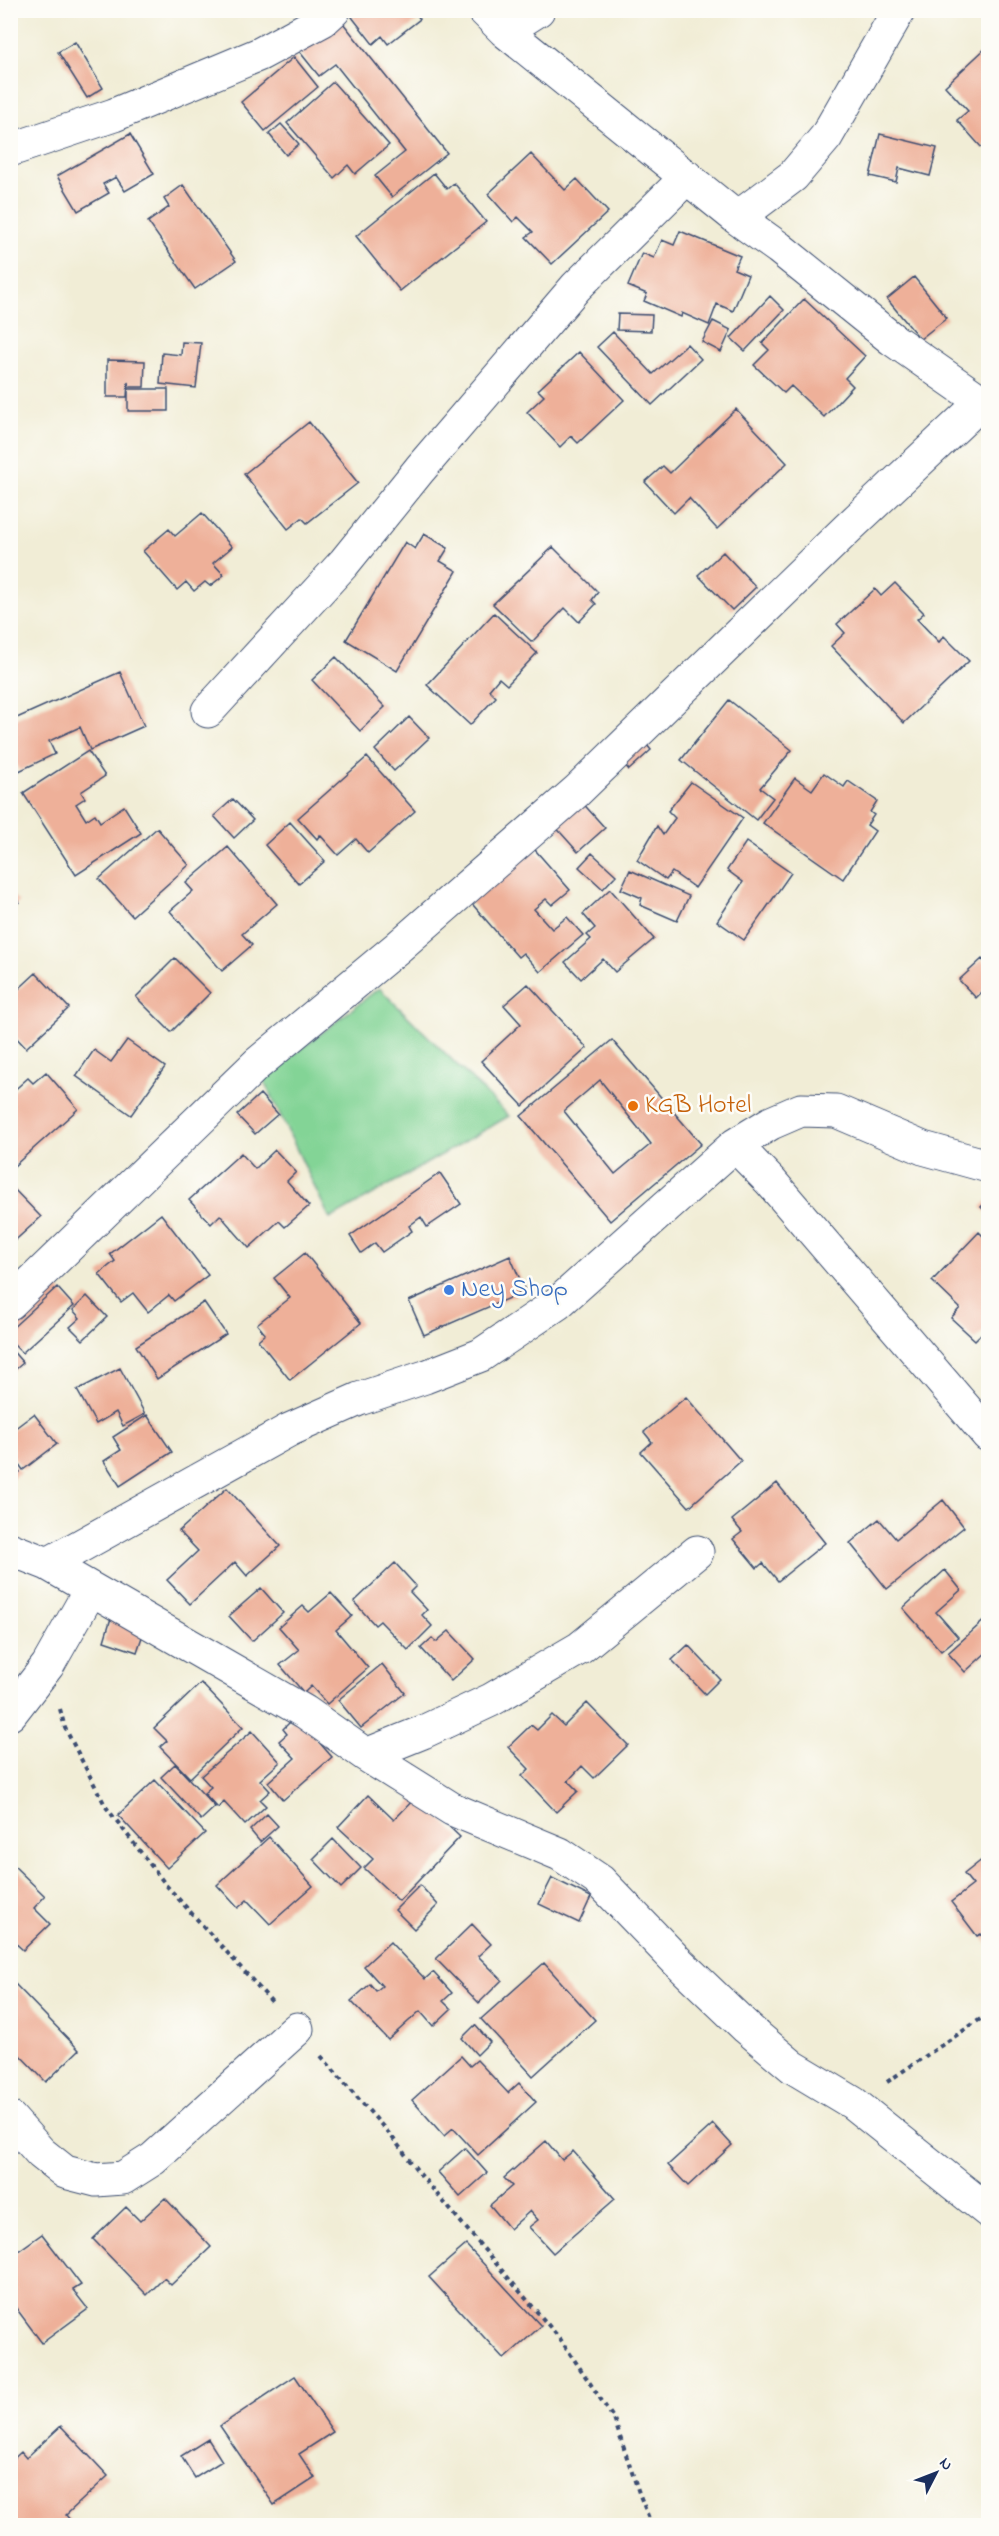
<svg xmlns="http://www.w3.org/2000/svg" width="999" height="2536" viewBox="0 0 999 2536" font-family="'Indie Flower',sans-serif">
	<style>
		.green { fill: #83d496; stroke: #4f827a; stroke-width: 1.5 }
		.building { fill: #eeb099; fill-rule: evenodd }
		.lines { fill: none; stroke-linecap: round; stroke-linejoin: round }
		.minor-casing { stroke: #3b4c70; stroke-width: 35 }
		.path { stroke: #3b4c70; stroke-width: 4; stroke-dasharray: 4.5 4.5; stroke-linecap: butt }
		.minor { stroke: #fff; stroke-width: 33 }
		.food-dot { fill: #e8710a; stroke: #fdfcf7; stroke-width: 2 }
		.shop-dot { fill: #3f7fe0; stroke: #fdfcf7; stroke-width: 2 }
		.labels { text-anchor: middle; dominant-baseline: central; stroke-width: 5; stroke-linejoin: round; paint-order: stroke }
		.food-label { font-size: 26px; fill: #c56008; stroke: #fdfcf7; text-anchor: start }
		.shop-label { font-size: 26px; fill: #366cbe; stroke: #fdfcf7; text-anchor: start }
	</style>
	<rect width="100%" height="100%" fill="#fdfcf7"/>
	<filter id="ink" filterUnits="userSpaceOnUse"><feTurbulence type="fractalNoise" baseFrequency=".0167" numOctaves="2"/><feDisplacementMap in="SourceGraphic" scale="12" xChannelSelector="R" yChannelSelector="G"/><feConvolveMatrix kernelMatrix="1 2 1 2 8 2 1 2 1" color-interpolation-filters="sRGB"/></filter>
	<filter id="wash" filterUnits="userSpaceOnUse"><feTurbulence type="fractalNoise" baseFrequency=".008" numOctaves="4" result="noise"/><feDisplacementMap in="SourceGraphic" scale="24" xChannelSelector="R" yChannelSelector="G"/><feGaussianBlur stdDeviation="1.35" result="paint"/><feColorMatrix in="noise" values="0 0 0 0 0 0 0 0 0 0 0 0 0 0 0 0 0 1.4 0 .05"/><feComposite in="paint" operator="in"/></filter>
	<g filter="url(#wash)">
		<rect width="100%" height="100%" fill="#f1edd6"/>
		<path class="green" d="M379,988L509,1116L330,1219L263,1079Z"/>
		<g id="blocks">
			<path class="building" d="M360,10H413L420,19L388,44L382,36L373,44L352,17Z
				M339,18L447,153L392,197L375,176L405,152L335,64L319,76L299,51Z
				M75,42L103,88L87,98L58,52Z
				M988,46V142L982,148L957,120L968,111L945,86Z
				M294,57L318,87L265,131L241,102Z
				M333,82L389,145L355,174L348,165L334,178L287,123Z
				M281,124L299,144L286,155L269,134Z
				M130,134L154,174L125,191L116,177L103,184L109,193L78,211L57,176Z
				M880,134L937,148L930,176L899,168L896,182L870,176Z
				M531,154L565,190L577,179L608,212L552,264L526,237L533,232L518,217L513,222L488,194Z
				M434,173L447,189L454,183L486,222L400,291L356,236Z
				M183,185L236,261L195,289L148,222L169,207L164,199Z
				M680,231L740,256L734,269L748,275L733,311L717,304L709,325L682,313L681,317L644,301L647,294L628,286L642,253L654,258L662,240L674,245Z
				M914,277L947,318L920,339L887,299Z
				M770,296L784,310L745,351L731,338Z
				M804,299L865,356L845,378L853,386L824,417L791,386L784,393L754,365L769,350L762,343Z
				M618,314L652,315L651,331L617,330Z
				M713,321L731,330L721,352L702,342Z
				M613,332L653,374L687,344L701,359L652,405L597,347Z
				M182,342L201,343L196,388L160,384L162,353L181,355Z
				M579,352L624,400L578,443L571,436L560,447L527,412L544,396L538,390Z
				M107,360L145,361L144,387H129L128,382L127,397H107Z
				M128,389H168V411H128Z
				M736,409L787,463L717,529L689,498L674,513L645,482L663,466L670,473Z
				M309,422L358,483L307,523L302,518L288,529L244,474Z
				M202,513L232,547L213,563L224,575L210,586L205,582L194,591L186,582L177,590L143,551L169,529L175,536Z
				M424,534L448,548L440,561L457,571L397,671L346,640L405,542L415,549Z
				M553,547L598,592L592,600L596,604L579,622L565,608L532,642L493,604Z
				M723,552L756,587L732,610L698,575Z
				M895,583L924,613L917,619L939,642L944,636L969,661L904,723L831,646L845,633L837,624L875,589L881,596Z
				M494,613L537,653L507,685L499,678L489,690L496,697L470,725L427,685Z
				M336,657L385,707L360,731L312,680Z
				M120,672L144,726L90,750L80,727L49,741L55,754L19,771L10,753V721Z
				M729,700L792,750L760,788L773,798L756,820L681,760Z
				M409,717L429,738L394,771L375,750Z
				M642,739L651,750L629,770L620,759Z
				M88,751L105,776L81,792L85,798L76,804L86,820L95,814L100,822L124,806L141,833L76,875L23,793Z
				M367,757L415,811L368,853L356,839L338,855L320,835L317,839L298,818Z
				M824,773L844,787L848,781L877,801L870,812L874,815L867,825L875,831L843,879L763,823L795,778L812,790Z
				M691,782L743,818L695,888L672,872L666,880L637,860L657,826L663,835L675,818L668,811Z
				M233,799L253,820L234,838L214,816Z
				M579,799L605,828L578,852L552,823Z
				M290,822L325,861L299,884L265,845Z
				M157,828L189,865L132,916L99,879Z
				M746,842L791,873L744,940L717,921L743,882L727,870Z
				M529,843L570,890L552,905L546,899L534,909L552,929L567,917L583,935L540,972L523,953L518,957L467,898Z
				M228,847L277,904L242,934L252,945L222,971L170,911L193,891L186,883Z
				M592,853L616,875L603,889L579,867Z
				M630,870L689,896L677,921L640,905L642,898L621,889Z
				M610,889L654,939L615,972L603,959L581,979L565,962L591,939L587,935L595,928L583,914Z
				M10,893L19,902L10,910Z
				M175,958L210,993L171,1032L136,997Z
				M982,959L988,966V986L976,998L959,980Z
				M36,973L69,1008L26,1048L10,1031V997Z
				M528,984L587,1048L523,1106L481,1061L521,1024L504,1005Z
				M127,1040L165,1067L131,1115L76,1076L94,1050L111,1062Z
				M612,1040L701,1144L610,1221L521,1116ZM600,1080L651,1144L615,1174L564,1111Z
				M46,1072L78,1109L14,1166L10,1162V1094L28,1078L33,1083Z
				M260,1094L278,1114L255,1134L237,1115Z
				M275,1150L296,1172L287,1181L309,1206L285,1227L279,1221L249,1248L220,1215L211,1224L189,1200L241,1153L255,1169Z
				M440,1173L461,1204L427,1227L421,1217L409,1226L412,1231L382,1252L375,1243L361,1253L350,1236Z
				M10,1185L41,1217L10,1245Z
				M988,1200V1214L981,1207Z
				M161,1214L208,1275L174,1301L169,1295L148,1312L133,1293L121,1302L99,1274L115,1261L110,1254Z
				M979,1232L985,1238L988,1234V1333L985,1330L975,1340L951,1318L960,1308L932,1281Z
				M305,1253L361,1323L290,1380L258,1340L265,1334L257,1324L290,1298L274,1278Z
				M510,1256L525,1291L424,1335L409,1301Z
				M57,1287L74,1306L22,1353L10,1341V1330Z
				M87,1296L107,1317L83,1340L70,1327L80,1318L73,1310Z
				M204,1302L226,1334L157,1379L136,1346Z
				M10,1348L23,1363L10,1374Z
				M120,1368L145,1414L123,1426L116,1412L96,1424L77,1390Z
				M686,1397L741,1461L689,1507L641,1452L652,1442L644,1432Z
				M34,1414L57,1444L23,1470L11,1453L14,1450L10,1446V1432Z
				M147,1415L172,1452L120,1486L104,1461L121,1450L113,1437Z
				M10,1462L20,1472L10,1480Z
				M777,1483L825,1543L778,1581L763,1563L757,1568L733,1539L742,1532L732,1520Z
				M227,1488L280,1546L247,1576L235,1562L190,1604L167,1580L198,1551L179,1531Z
				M943,1500L964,1527L887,1589L850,1543L879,1519L896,1539Z
				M395,1563L416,1586L410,1592L427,1610L422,1615L432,1626L408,1650L380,1621L375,1625L354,1602Z
				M945,1570L961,1590L936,1612L958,1637L941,1651L903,1608Z
				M261,1588L283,1613L252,1641L229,1616Z
				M331,1593L352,1616L336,1630L368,1668L327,1704L311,1686L304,1693L280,1665L299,1650L279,1627L303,1606L309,1612Z
				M988,1617V1651L965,1672L948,1653Z
				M111,1618L145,1628L137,1652L104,1641Z
				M449,1631L475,1659L451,1681L421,1648L432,1638L436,1642Z
				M688,1645L720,1679L705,1694L672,1660Z
				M382,1664L405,1693L361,1728L338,1700Z
				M201,1683L243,1727L190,1778L160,1747L167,1741L154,1728Z
				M587,1703L628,1745L594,1778L582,1766L568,1781L578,1791L556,1812L522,1776L529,1769L508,1747L531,1725L537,1730L552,1715L564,1726Z
				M296,1716L332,1757L283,1800L268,1782L295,1758L279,1741L287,1734L283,1729Z
				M252,1731L280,1762L260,1780L270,1791L260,1800L266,1806L245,1825L224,1802L218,1808L204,1793L211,1787L201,1776Z
				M175,1764L215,1807L201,1820L161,1777Z
				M155,1780L205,1833L167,1868L118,1815Z
				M368,1795L394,1820L417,1796L460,1837L399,1901L364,1868L373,1859L338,1827Z
				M267,1814L278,1826L260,1842L250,1830Z
				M269,1837L313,1886L270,1924L247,1900L238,1908L217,1885Z
				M333,1839L361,1868L341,1888L313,1859Z
				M988,1855V1944L981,1934L977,1936L951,1902L973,1885L964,1874Z
				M10,1862L45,1896L34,1908L50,1924L23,1950L10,1938Z
				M552,1878L591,1897L579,1923L539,1904Z
				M420,1885L438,1905L414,1929L395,1910Z
				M472,1924L491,1944L478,1956L502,1980L479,2003L436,1959Z
				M390,1942L425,1979L433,1972L452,1993L443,2001L451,2009L433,2026L420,2011L388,2040L351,2001L370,1984L376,1991L382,1986L364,1966Z
				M544,1963L595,2020L533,2076L481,2019Z
				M15,1984L79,2050L46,2082L10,2045V1989Z
				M475,2025L490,2042L477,2055L462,2038Z
				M461,2056L470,2066L477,2060L508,2093L519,2083L536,2102L478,2155L453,2128L444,2136L412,2100Z
				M713,2124L732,2145L688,2186L668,2165Z
				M546,2141L562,2160L573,2151L615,2199L553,2253L529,2227L538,2220L530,2211L510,2229L490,2205L512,2186L504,2178Z
				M465,2148L487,2173L460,2197L438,2172Z
				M165,2198L211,2247L171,2285L164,2278L147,2295L93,2239L126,2207L140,2221Z
				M42,2234L81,2285L73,2290L88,2309L42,2343L10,2300V2257Z
				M466,2245L541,2326L504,2359L429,2277Z
				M295,2376L333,2432L299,2454L315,2478L274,2505L220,2426Z
				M61,2426L108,2476L66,2515L71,2521L67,2526H10V2462L21,2452L26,2458Z
				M208,2439L222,2461L195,2478L181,2456Z"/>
		</g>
	</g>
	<g filter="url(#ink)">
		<use href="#blocks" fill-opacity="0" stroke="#3b4c70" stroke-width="1.5"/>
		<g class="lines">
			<defs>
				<path id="minor" d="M484,10L505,31L737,218L779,248L892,339L988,406
					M505,31L538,10
					M10,150L114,115L260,54L323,20L334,10
					M737,218L793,176L826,137L899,10
					M208,711L344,563L420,469L576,287L687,177
					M735,1145L771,1182L988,1435
					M10,1303L257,1064L397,948L577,791L847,529L983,401
					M10,1549L48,1564L305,1712L366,1755L452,1809L560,1854L600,1881L677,1961L747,2028L793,2067L853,2103L988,2211
					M48,1564L289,1430L359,1399L425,1377L481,1355L558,1303L735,1145L771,1123L801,1110L836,1111L923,1148L988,1166
					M10,1714L48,1665L91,1589
					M366,1755L423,1732L491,1700L580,1648L697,1552
					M10,2118L41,2153L65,2172L96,2180L123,2178L153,2159L297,2029"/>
			</defs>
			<use href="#minor" class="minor-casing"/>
			<path class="path" d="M60,1709L65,1728L106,1807L166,1885L272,2002
				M321,2056L392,2137L420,2174L561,2340L614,2419L639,2493L652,2526
				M887,2082L988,2014"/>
			<use href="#minor" class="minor"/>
		</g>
	</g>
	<circle class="food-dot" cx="633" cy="1106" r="6"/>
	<circle class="shop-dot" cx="449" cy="1290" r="6"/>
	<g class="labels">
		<g class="food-label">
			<text x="645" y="1106">KGB Hotel</text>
		</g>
		<g class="shop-label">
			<text x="461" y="1290">Ney Shop</text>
		</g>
	</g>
	<rect width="999" height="2536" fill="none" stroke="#fdfcf7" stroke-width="36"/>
	<g transform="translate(936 2473) rotate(48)" stroke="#fdfcf7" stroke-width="4.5" paint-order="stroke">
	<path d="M0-4.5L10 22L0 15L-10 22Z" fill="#1b2f5e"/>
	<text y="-9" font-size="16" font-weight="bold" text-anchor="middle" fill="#1b2f5e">N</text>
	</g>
</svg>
